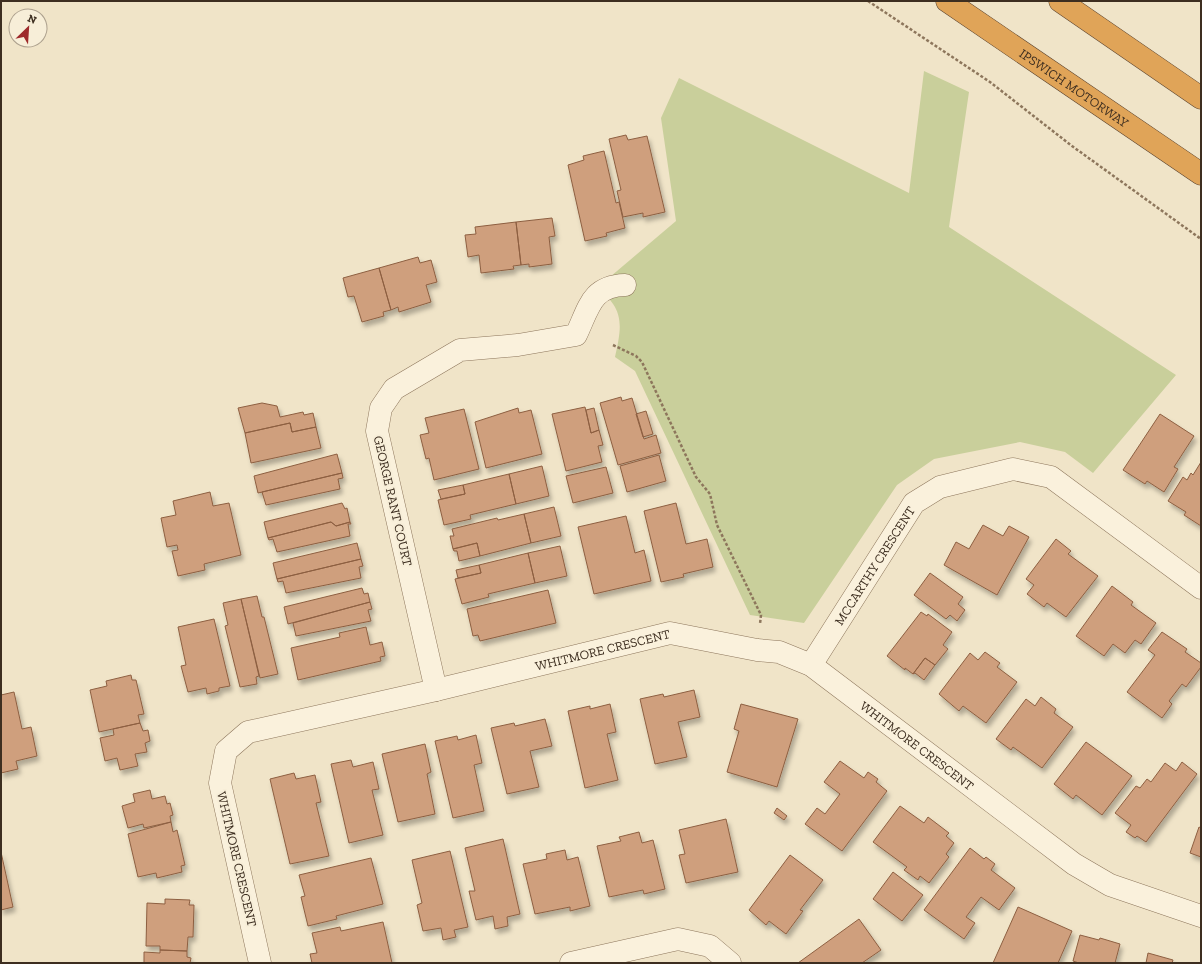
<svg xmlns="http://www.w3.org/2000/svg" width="1202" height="964" viewBox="0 0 1202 964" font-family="'Zilla Slab',serif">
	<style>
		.green { fill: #c9cf9b }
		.building { fill: #cf9f7d; stroke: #8d5f41; filter: url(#shadow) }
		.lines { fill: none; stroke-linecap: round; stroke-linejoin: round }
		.minor-casing { stroke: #8d765c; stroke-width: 23 }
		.highway-casing { stroke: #5b4430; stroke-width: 23 }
		.path { stroke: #8d765c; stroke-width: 2.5; stroke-dasharray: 3 2; stroke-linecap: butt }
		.minor { stroke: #faf1dc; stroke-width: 22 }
		.highway { stroke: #e0a458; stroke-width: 22 }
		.labels { text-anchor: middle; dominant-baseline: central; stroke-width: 4; stroke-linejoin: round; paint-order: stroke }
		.street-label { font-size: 13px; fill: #3d2e20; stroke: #f7eed8 }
	</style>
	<defs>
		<filter id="shadow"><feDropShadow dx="2.5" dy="4.5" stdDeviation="2" flood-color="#0004"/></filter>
	</defs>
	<rect width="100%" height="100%" fill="#f0e4c8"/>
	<path class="green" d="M924,71L969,92L949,227L1176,375L1093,473L1065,452L1020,442L934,459L897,485L804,623L750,615L635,371L615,357C622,326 625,309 597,288L676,221L661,118L679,78L909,193Z"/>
	<path class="building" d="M626,135L628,140L647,136L665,212L643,217V213L623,217L617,191L621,190L609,139Z
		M604,151L616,203L619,202L625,228L606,233L607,236L585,241L568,165L584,160L583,156Z
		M552,218L555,236L549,237L552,264L529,267V264L521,265L516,222Z
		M516,222L521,265L513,266L514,269L481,273L479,255L468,257L465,235L476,234L475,227Z
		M418,257L420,263L431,260L437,282L426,285L431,302L399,312L398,307L391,310L379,268Z
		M379,268L391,310L383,312L384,316L362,322L354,296L348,297L343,278Z
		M621,397L622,401L632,398L644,439L656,435L661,453L618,465L600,403Z
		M262,403L277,406L280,417L303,412L304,415L313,413L316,427L292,432L290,423L245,433L238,408Z
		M585,407L591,433L599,430L603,445L598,446L602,462L566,471L552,414Z
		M518,408L519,413L531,410L542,454L486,468L475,422Z
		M594,408L599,430L591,433L586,410Z
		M464,409L479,469L434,480L429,458L426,459L420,435L429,433L425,418Z
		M646,411L653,434L643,437L636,414Z
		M1160,414L1194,436L1174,467L1178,469L1164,492L1147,481L1145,484L1123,470Z
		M290,423L292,432L316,427L321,448L251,463L245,433Z
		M337,454L342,473L258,493L254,476Z
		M659,455L666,481L627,492L620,466Z
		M1201,462V526L1184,515L1186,512L1168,501L1183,477L1187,480L1191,473L1193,475Z
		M542,466L549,496L516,504L509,474Z
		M606,467L613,493L573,503L566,476Z
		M342,473L343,478L338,479L340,489L266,505L262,492Z
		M509,474L516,504L470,515L471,519L444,525L438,500L465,494L463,485Z
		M463,485L465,494L441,499L438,490Z
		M210,492L213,506L229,503L241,555L204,564L205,570L178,576L172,551L178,550L177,545L167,547L161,518L176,515L173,501Z
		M342,503L345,509L347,508L350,522L336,526L331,522L268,538L264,522Z
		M676,503L686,544L707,539L713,567L683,574L684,577L661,582L644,511Z
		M554,507L561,536L531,543L524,514Z
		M524,514L531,543L480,556L477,543L453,549L450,536H454L452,529L497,518L498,520Z
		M626,516L635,553L644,550L651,581L594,594L578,527Z
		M331,522L336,526L350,522L351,524H348L350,536L277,552L273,539L269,540L268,538Z
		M983,525L1003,536L1009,526L1029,537L997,595L944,565L956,542L969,549Z
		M1056,539L1071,551L1068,554L1098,576L1066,617L1047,603L1044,607L1027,594L1034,585L1026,579Z
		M357,543L361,559L277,579L273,563Z
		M477,543L480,556L459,561L457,551H454L453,549Z
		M560,546L567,576L535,583L528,553Z
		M528,553L535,583L488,594L489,597L462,604L455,579L481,573L479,565Z
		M361,559L363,566L359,567L361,578L286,593L283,581L278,582L277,579Z
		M479,565L481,573L458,578L456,570Z
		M930,573L963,597L958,604L965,610L957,621L950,615L946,619L914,595Z
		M1112,586L1133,602L1131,605L1156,623L1141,644L1135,640L1125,653L1113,644L1104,656L1076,636Z
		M362,588L364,594L368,593L370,602L288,624L284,607Z
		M548,590L556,623L480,641L478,635L473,636L467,609Z
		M257,596L262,617H264L278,674L260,678L241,599Z
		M241,599L259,676L256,677L257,684L240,687L225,626L228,625L223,603Z
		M370,602L372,609L368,610L371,621L296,636L293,623Z
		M921,612L927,616L928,614L952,632L943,645L948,649L935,665L925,658L913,674L905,668V670L887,656Z
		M214,619L230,686L219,688V691L207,694L206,688L188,692L181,666L186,665L178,627Z
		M366,627L370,645L382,642L385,656L380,657L381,661L298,680L291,648L340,637L339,633Z
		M1162,632L1187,649L1185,652L1201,663V667L1186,687L1182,684L1169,701L1172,704L1162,718L1127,692L1155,655L1148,650Z
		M985,652L1000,663L997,667L1017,682L986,723L963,706L959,711L939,694L970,653L978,660Z
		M925,658L935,665L924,680L915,673L913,674Z
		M131,675L132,680H136L144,714L138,715L140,723L99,732L90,690L107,686L106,681Z
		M694,690L700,717L678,722L687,757L655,764L640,699L663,694L664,697Z
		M14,692L22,729L31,727L37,756L16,761L18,769L1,773V695Z
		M1041,697L1056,709L1054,713L1073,727L1042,768L1013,747L1011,750L996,739L1026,699L1035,706Z
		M610,704L616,732L607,734L618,780L585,788L568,711L590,706V709Z
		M741,704L798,719L777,787L727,772L739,731L734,729Z
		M545,719L552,746L530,751L539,787L507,794L491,728L514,723L515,726Z
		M140,723L143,731L148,730L150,741L145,743L147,752L135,754L138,766L120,770L117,758L105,761L100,738L114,735L113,729Z
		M476,735L482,763L474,765L484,811L453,818L435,741L457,736L458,740Z
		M1086,742L1132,776L1102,815L1076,795L1073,799L1054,784Z
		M425,744L431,772L427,774L435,814L398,822L382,754Z
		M351,760L353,767L373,762L379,789L372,790L383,835L349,843L331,764Z
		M840,761L864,778L868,772L878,779L876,782L887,791L842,851L805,824L817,808L825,814L840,794L824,782Z
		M1182,762L1197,774L1146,842L1137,836L1135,838L1126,832L1131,825L1115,813L1136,786L1140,788L1147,779L1151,782L1165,763L1176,771Z
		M294,773L296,779L315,775L321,802L316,803L329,856L290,864L270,779Z
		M150,790L152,799L165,796L167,804L170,803L173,815L170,816L171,822L144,828L143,824L128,828L122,806L135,802L133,794Z
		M900,806L924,823L928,817L949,833L946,836L954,843L946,854L949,857L929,883L920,876L918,880L904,870L907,867L873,842Z
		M777,808L787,816L784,820L774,813Z
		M726,819L738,872L686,883L679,855L685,854L679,830Z
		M171,822L173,832L177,830L185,865L181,866L182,872L157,878L156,873L138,877L128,834Z
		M1199,827L1201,828V857L1190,853Z
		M639,832L642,843L653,840L665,889L644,894L643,890L609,897L597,846L621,841L619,837Z
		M503,839L520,914L507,917L508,926L495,929L493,916L476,920L469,891H475L465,848Z
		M970,848L984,859L986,857L995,864L991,870L1015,888L999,910L981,897L966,917L975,923L964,939L924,910Z
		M565,850L567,860L578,857L590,906L570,911V907L535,914L523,864L547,859L546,854Z
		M450,851L468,927L454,930L456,937L443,940L441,928L423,931L417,905L422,903L412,860Z
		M1,852L13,907L1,910Z
		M790,855L823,880L800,910L803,911L786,934L769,921L766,925L749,910Z
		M371,858L383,904L336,916L337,919L308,926L301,897L305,896L299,875Z
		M893,872L923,895L902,921L873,899Z
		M165,899L190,900L189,905H194L193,937H188L187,951L160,950V946H146L147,903L165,904Z
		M1018,907L1072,931L1058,963H993Z
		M859,919L881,950L862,963H798Z
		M383,922L392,963H312L310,954L317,953L312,933L340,927L341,931Z
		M1080,935L1099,940L1100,938L1120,944L1115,963H1079L1073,961Z
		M160,950L187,951V957L191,958L190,963H144V952L160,953Z
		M1148,953L1173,960L1172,963H1146Z"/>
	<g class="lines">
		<defs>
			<g id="minor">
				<path id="s1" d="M811,665L914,503L940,487L1013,469L1051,477L1201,588"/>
				<path d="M436,690L377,431L381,408L394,389L460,350L518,345L576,335C589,308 591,286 625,285"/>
				<path id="s2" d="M260,963L220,783L226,751L248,732L436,690L670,633L757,650L779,652L811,665L1074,864L1110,885L1201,916"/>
				<path d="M571,963L678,939L710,946L730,963"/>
			</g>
			<g id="highway">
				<path id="s3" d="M947,1L1201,174"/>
				<path d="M1060,1L1201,98"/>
			</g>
		</defs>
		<use href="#minor" class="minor-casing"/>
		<use href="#highway" class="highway-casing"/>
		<path class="path" d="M868,1L990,82L1072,146L1201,239
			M613,345L636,356L642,362L696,477L710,494L717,525L761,615L760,624"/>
		<use href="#minor" class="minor"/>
		<use href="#highway" class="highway"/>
	</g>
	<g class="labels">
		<g class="street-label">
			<text stroke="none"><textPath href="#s3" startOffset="154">IPSWICH MOTORWAY</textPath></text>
			<text transform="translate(393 501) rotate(77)">GEORGE RANT COURT</text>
			<text stroke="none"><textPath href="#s1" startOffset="118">MCCARTHY CRESCENT</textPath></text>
			<text stroke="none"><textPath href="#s2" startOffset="610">WHITMORE CRESCENT</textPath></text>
			<text stroke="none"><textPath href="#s2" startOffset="958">WHITMORE CRESCENT</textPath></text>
			<text transform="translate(237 859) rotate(77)">WHITMORE CRESCENT</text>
		</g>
	</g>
	<rect width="1202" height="964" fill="none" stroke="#3d2e20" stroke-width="4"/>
	<g transform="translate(28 28) rotate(25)"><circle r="19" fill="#f7eed8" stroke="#ada18e"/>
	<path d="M0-3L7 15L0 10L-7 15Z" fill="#9e2a2b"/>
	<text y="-6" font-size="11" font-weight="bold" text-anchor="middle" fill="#3d2e20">N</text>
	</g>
</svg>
